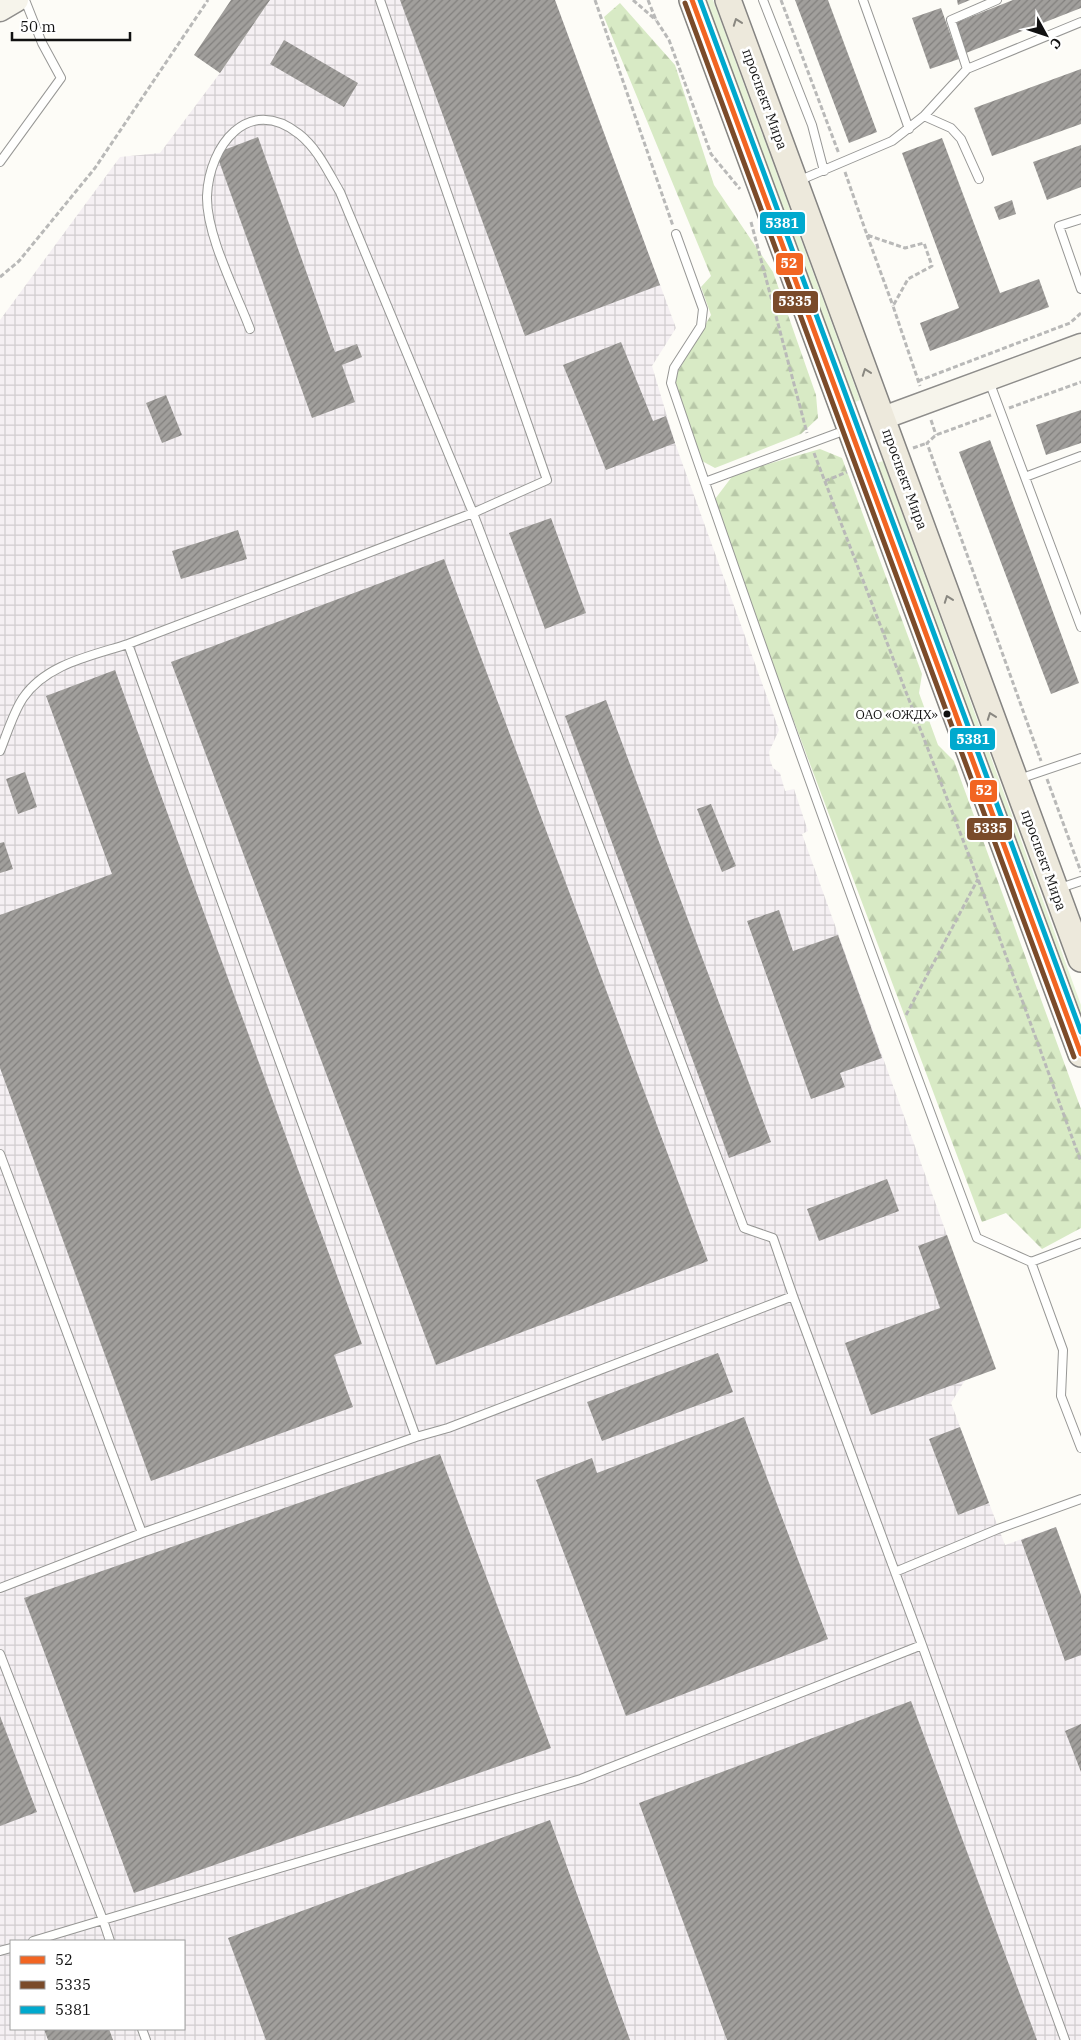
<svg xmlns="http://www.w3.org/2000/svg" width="1081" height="2040" viewBox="0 0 1081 2040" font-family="'IBM Plex Serif',serif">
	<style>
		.industrial { fill: url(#industrial-grid); fill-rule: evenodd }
		.grass { fill: #e7f3d7 }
		.forest { fill: url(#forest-firs) }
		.building { fill: url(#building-hatch) }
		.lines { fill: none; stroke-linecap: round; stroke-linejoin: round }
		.lane-casing { stroke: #979795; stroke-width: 10 }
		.secondary-casing { stroke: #8e8d8b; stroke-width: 25 }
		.primary-casing { stroke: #858482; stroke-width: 28 }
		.path { stroke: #b9b9b8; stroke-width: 3; stroke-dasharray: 5 2.5; stroke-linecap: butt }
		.lane { stroke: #fffffe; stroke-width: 8 }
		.secondary { stroke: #f6f4eb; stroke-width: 22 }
		.primary { stroke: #ede9dc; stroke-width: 25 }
		.bus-1-casing { stroke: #fff; stroke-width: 9 }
		.bus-2-casing { stroke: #fff; stroke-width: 9 }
		.bus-3-casing { stroke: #fff; stroke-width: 9 }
		.bus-1 { stroke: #f26522; stroke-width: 5 }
		.bus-2 { stroke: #7a4b2a; stroke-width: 5 }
		.bus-3 { stroke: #00a9ce; stroke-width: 5 }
		.oneway { stroke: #8a8881 }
		.bus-dot { fill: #111; stroke: #fff; stroke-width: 2 }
		.labels { text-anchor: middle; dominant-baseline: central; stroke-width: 5; stroke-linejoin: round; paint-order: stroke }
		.bus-label { font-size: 13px; fill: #111; stroke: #fff; text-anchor: end }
		.street-label { font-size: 14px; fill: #111; stroke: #fff }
		.line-badge { stroke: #fff; stroke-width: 2 }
		.badge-label { font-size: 14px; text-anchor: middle; font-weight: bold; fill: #fff }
	</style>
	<defs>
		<pattern id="industrial-grid" width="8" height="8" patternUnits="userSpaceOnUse" patternTransform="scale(1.25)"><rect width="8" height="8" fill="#f5f0f3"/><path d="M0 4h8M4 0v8" fill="none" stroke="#d1cdcf"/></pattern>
		<pattern id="forest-firs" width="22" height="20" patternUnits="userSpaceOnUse" patternTransform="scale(1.25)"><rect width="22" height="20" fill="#d8eac5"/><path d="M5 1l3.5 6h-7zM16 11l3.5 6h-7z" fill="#b8c8a8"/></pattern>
		<pattern id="building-hatch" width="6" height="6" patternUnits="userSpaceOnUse" patternTransform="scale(1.25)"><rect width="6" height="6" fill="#a19f9c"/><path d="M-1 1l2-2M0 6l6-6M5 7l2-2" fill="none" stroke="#82807e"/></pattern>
	</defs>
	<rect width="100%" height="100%" fill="#fdfcf7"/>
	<path class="industrial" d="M270,0H555L676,328L652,366L675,443L779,730L769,752L770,760L773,768L780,773L785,791L794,789L808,831L802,834L947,1235L965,1380L951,1403L1005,1545L1056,1527L1081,1595V2040H0V320L120,157L160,153L220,73ZM11,1941H184V2029H11Z"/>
	<path class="grass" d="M705,0H713L860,400L853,403Z
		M883,461L1081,1005V1025L877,463Z"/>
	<path class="forest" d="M620,3L675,65L714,185L773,272L816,395L818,418L801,434L715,468L702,461L674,378L711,315L701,287L711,276L604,17Z
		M820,449L842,458L922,674L919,693L938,745L954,761L1081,1109V1228L1042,1249L1006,1213L982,1222L712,503L734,474Z"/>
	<path class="building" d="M231,0H270L220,73L194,55Z
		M400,0H555L660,285L525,336Z
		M795,0H828L877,132L849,143Z
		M957,0H970L958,5Z
		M1013,0H1081V8L966,53L955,23Z
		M941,8L959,59L930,69L912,18Z
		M284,40L358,83L344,107L270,64Z
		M1081,69V124L992,156L974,108Z
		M258,137L335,352L357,344L362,357L342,365L355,402L312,418L216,153Z
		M942,138L1000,293L1039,279L1049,307L930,351L920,323L959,308L902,153Z
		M1081,145V187L1047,200L1033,162Z
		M1012,200L1016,214L999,220L994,207Z
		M621,342L653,421L666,416L675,443L606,470L563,365Z
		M166,395L182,435L162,443L146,403Z
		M1081,410V443L1046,455L1036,425Z
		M990,440L1079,683L1051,694L959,452Z
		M551,518L586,613L545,629L509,533Z
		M238,530L247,559L181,579L172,551Z
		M444,559L708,1261L436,1365L171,662Z
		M115,670L362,1344L334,1355L353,1407L151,1481L0,1068V915L112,874L46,696Z
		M606,700L771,1142L729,1158L565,716Z
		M25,772L37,807L18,814L6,779Z
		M711,804L736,866L722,872L697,809Z
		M4,842L13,869L0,873V843Z
		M779,910L793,951L838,935L882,1058L840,1073L845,1087L811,1099L747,921Z
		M887,1179L899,1211L819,1241L807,1209Z
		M947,1235L996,1369L871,1415L845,1343L940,1308L918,1246Z
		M718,1353L733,1392L602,1441L587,1402Z
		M744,1417L828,1639L626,1716L536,1480L592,1458L597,1473Z
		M960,1427L989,1503L958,1515L929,1439Z
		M440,1454L551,1748L134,1893L24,1598Z
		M1056,1527L1081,1595V1655L1065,1661L1021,1540Z
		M911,1701L1037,2040H727L639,1803Z
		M0,1716L37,1812L0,1826Z
		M1081,1724V1772L1065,1731Z
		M550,1820L630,2040H266L228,1938Z
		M44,2029H109L113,2040H48Z"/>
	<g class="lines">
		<defs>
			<path id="lane" d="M380,0L547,480L473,513L744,1228L773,1238L793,1296L922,1645L1065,2040
				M763,0L812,125L824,171
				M863,0L909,129
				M967,69L951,20L997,0
				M924,116L951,128L961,139L979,179
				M0,162L61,78L42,43L25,0
				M798,181L892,141L924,116L967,69L1081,22
				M1081,219L1059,226L1081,289
				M676,234L703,309L701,326L674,368L671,383C768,669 871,954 977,1238L1031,1262
				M250,329C236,292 206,235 207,196C209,146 248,94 299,134C318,149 328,172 340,192L473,513L128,644L416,1437L448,1428L793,1296
				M989,381L1081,627
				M1025,477L1081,456
				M705,482L846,430
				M0,751C7,734 13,713 23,698C46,664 91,656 128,644
				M1019,779L1081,758
				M1060,888L1081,881
				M0,1154L142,1533L416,1437
				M1081,1243L1031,1262L1063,1350L1061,1396L1081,1448
				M895,1572L998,1529L1081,1499
				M0,1588L142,1533
				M0,1654L103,1920L581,1779L922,1645
				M33,1941L103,1920L110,1941
				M0,1951L11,1948
				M142,2029L146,2040"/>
			<path id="secondary" d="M0,10L17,0
				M883,418L1081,345"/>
			<path id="primary" d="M692,0L1081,1054
				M728,0L1081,959"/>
		</defs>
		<use href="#lane" class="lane-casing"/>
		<use href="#secondary" class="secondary-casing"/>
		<use href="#primary" class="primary-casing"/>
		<path class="path" d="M595,0L673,226
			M633,0L656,20
			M648,0L656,20L669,40L711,154L740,189
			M781,0L839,154
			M845,172L867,235L905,248L924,243L932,266L908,279L893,306L920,386
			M751,222L807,433
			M867,235L893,306
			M0,277L19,261L95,168L208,0
			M918,381L1070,323L1081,313
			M1009,408L1081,382
			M991,415L936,435L927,443L1041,761
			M931,420L936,435
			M913,448L927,443
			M814,453L978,879L1081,1162
			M825,481L847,472
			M1047,779L1081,872
			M906,1015L978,879"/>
		<use href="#lane" class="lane"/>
		<use href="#secondary" class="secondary"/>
		<use href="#primary" class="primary"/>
		<defs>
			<path id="bus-1" d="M692,0L1081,1054"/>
			<path id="bus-2" d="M685,3L1074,1057"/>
			<path id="bus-3" d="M700,0L1081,1032"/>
		</defs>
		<use href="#bus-1" class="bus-1-casing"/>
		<use href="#bus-2" class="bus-2-casing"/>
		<use href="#bus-3" class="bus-3-casing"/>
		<use href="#bus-1" class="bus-1"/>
		<use href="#bus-2" class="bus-2"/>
		<use href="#bus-3" class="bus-3"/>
	</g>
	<defs><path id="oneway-chevron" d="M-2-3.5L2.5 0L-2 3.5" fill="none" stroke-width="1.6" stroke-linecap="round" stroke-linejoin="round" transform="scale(1.25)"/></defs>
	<g class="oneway">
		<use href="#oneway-chevron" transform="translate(737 22) rotate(-110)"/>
		<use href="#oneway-chevron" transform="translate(866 372) rotate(-110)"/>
		<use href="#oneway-chevron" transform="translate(948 599) rotate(-110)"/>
		<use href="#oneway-chevron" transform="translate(991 716) rotate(-110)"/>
	</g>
	<circle class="bus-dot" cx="947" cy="714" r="4.5"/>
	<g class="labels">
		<g class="bus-label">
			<text x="938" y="714">ОАО «ОЖДХ»</text>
		</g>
		<g class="street-label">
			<text transform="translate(765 99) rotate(70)">проспект Мира</text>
			<text transform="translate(905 479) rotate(70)">проспект Мира</text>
			<text transform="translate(1044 860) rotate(70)">проспект Мира</text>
		</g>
	</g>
	<g class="line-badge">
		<rect x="759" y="211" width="47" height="24" rx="5" fill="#00a9ce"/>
		<rect x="775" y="252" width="29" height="24" rx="5" fill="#f26522"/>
		<rect x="772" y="290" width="47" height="24" rx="5" fill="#7a4b2a"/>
		<rect x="949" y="727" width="47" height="24" rx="5" fill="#00a9ce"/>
		<rect x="969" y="779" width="29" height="24" rx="5" fill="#f26522"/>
		<rect x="966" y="817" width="47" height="24" rx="5" fill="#7a4b2a"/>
	</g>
	<g class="badge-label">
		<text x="782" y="228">5381</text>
		<text x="789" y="268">52</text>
		<text x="795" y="306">5335</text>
		<text x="973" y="744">5381</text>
		<text x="984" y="795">52</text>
		<text x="990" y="833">5335</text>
	</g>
	<rect x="10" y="1940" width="175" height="90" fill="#ffffff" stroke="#a0a0a0"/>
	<rect x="20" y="1956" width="25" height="8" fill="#f26522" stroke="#a0a0a0"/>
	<text x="55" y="1965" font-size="15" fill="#111111">52</text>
	<rect x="20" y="1981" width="25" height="8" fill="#7a4b2a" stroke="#a0a0a0"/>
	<text x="55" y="1990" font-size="15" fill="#111111">5335</text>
	<rect x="20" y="2006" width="25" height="8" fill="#00a9ce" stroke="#a0a0a0"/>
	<text x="55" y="2015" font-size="15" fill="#111111">5381</text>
	<g transform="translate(1046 35) rotate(130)" stroke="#ffffff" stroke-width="4" paint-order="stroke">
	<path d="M0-4L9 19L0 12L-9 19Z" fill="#111111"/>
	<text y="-8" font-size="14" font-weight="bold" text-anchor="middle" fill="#111111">С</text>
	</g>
	<path d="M12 32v8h118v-8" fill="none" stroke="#111111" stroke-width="2.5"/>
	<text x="20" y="32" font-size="15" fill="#111111" stroke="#ffffff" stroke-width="4" paint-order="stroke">50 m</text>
</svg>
